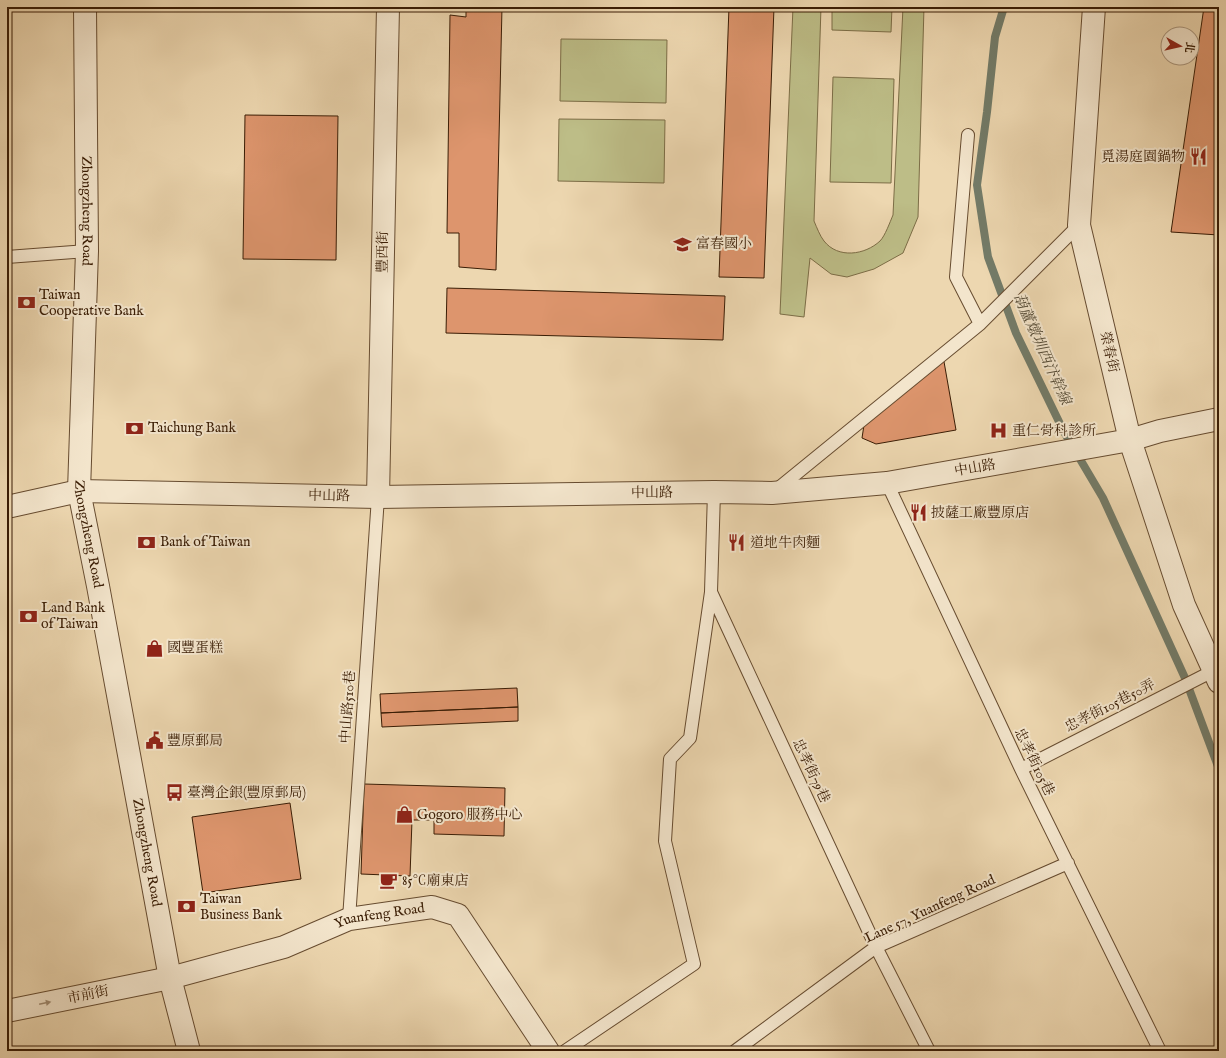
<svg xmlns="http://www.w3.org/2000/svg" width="1226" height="1058" viewBox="0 0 1226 1058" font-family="'IM FELL English','Noto Serif TC',serif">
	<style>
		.green { fill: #bdbd87; stroke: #7c6d46 }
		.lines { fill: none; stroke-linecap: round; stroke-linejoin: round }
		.stream { stroke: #737b68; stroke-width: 8 }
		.building { fill: #dd956d; stroke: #3a1d05 }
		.service-casing { stroke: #674c30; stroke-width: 14 }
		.minor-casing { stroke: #674c30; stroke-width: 24 }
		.tertiary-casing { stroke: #674c30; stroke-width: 24 }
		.service { stroke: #f3e5cc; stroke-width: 12 }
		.minor { stroke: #f3e5cc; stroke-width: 22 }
		.tertiary { stroke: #f3e5cc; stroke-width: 22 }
		.oneway { fill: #a08b72 }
		.labels { text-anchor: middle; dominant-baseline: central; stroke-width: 4; stroke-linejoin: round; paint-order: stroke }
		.poi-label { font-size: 14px; fill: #3a1d05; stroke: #f3e5cc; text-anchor: start }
		.street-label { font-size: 14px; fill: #3a1d05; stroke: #f3e5cc }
		.water-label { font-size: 15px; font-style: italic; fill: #564c37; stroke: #f3e5cc }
	</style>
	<rect width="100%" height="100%" fill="#edd7b0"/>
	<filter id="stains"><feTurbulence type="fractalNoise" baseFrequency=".005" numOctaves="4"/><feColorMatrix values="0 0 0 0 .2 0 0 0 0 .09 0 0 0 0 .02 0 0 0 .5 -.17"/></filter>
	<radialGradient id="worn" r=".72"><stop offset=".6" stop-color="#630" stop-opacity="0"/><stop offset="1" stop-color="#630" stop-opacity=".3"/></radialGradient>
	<path class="green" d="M793,7H821L814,221C817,228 820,236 824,241C838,259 865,255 880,241C885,236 890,222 893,215L903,7H924L918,217L903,253L874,269L847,277L831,274L810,258L804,317L780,314Z
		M832,7H892L891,32L832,30Z
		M561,39L667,40L666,103L560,101Z
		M833,77L894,79L891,183L830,182Z
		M559,119L665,120L664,183L558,181Z"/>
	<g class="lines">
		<path class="stream" d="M1004,7L995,37L987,112L977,185L988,257L1016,333L1064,432L1103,498L1185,678L1219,769"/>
	</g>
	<path class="building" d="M466,7H502L496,270L459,267V233H447L450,15L466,17Z
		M729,7H774L764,278L719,277Z
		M1204,7H1219V235L1171,232Z
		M245,115L338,116L336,260L243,259Z
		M447,288L725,296L723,340L446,333Z
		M943,356L956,430L876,444L862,438L864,425Z
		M517,688L518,707L381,713L380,694Z
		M518,707V721L382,727L381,713Z
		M364,784L505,788L504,836L434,834V820H412L410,876L361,874Z
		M290,803L301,879L203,893L192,817Z"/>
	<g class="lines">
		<defs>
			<path id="service" d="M968,135L956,277L980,324
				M7,257L87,251
				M887,483L1021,769L1160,1051
				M775,491L980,324L1079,225
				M714,492L711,592L876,947L929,1051
				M1021,769L1215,670
				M349,919L378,497
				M565,1051L694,964L665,841L670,759L690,738L711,592
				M735,1051L876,947L1068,863"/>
			<g id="minor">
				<path d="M1094,7L1079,225L1130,440L1184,605L1219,682"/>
				<path d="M378,497L388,7"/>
				<path id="s1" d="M7,1011L170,978L262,953L284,947L349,919L432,907L458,915L548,1051"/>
			</g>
			<g id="tertiary">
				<path id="s2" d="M85,7L87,251L79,491L98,586L170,978L189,1051"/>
				<path d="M7,507L79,491L378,497L714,492L772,493L887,483L1130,440L1160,431L1219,419"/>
			</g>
		</defs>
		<use href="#service" class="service-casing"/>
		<use href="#minor" class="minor-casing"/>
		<use href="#tertiary" class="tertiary-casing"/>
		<use href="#service" class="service"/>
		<use href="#minor" class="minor"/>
		<use href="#tertiary" class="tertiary"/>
	</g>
	<defs><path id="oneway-solid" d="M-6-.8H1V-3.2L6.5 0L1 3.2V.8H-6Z"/></defs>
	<use class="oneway" href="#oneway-solid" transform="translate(45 1003) rotate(-12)"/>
	<defs>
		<symbol id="restaurant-bare" viewBox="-9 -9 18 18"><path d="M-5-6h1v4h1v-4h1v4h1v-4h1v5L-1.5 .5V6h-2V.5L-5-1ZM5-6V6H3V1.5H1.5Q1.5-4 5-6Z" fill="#8f2418" stroke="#f3e5cc" stroke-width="2.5" paint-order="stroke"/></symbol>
		<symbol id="school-bare" viewBox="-9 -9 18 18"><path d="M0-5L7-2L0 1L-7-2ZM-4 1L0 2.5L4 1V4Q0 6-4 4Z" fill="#8f2418" stroke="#f3e5cc" stroke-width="2.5" paint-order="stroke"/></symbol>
		<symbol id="bank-bare" viewBox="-9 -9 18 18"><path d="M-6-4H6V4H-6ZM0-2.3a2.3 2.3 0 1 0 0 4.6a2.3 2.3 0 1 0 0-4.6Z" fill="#8f2418" stroke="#f3e5cc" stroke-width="2.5" paint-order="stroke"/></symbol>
		<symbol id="hospital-bare" viewBox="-9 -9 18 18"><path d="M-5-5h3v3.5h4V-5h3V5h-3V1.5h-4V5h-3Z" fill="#8f2418" stroke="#f3e5cc" stroke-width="2.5" paint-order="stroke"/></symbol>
		<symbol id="shop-bare" viewBox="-9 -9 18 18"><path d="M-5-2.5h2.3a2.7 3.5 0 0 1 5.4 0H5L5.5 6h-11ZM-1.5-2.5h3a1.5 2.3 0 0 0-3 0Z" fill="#8f2418" stroke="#f3e5cc" stroke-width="2.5" paint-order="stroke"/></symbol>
		<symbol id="civic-bare" viewBox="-9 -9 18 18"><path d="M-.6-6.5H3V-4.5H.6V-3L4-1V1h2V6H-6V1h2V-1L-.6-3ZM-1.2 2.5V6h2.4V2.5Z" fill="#8f2418" stroke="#f3e5cc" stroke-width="2.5" paint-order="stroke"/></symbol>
		<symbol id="bus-bare" viewBox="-9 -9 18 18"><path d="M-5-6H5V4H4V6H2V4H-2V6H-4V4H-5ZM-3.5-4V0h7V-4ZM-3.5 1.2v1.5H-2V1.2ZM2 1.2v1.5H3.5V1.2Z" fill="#8f2418" stroke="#f3e5cc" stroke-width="2.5" paint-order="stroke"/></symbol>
		<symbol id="cafe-bare" viewBox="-9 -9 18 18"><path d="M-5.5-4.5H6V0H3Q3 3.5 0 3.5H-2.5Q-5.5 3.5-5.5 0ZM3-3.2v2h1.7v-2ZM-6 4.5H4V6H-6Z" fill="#8f2418" stroke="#f3e5cc" stroke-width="2.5" paint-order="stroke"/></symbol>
	</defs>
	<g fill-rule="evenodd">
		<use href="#restaurant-bare" x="1186" y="144" width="25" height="25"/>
		<use href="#school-bare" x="670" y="232" width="25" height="25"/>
		<use href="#bank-bare" x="14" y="290" width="25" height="25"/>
		<use href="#bank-bare" x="122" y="416" width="25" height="25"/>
		<use href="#hospital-bare" x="986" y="418" width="25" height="25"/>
		<use href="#restaurant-bare" x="906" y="500" width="25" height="25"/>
		<use href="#bank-bare" x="134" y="530" width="25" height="25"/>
		<use href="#restaurant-bare" x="724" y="530" width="25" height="25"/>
		<use href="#bank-bare" x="16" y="604" width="25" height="25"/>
		<use href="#shop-bare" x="142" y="636" width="25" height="25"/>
		<use href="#civic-bare" x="142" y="728" width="25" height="25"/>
		<use href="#bus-bare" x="162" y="780" width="25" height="25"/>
		<use href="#shop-bare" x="392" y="802" width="25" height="25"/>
		<use href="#cafe-bare" x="376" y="868" width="25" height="25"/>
		<use href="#bank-bare" x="174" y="894" width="25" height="25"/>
	</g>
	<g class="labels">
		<g class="poi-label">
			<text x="1185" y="157" text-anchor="end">覓湯庭園鍋物</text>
			<text x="696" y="244">富春國小</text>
			<text x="39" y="295">Taiwan<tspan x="39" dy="16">Cooperative Bank</tspan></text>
			<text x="148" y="428">Taichung Bank</text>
			<text x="1012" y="431">重仁骨科診所</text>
			<text x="931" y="513">披薩工廠豐原店</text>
			<text x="160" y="542">Bank of Taiwan</text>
			<text x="750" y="543">道地牛肉麵</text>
			<text x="41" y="608">Land Bank<tspan x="41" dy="16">of Taiwan</tspan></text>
			<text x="167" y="648">國豐蛋糕</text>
			<text x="167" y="741">豐原郵局</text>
			<text x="187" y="793">臺灣企銀(豐原郵局)</text>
			<text x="417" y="815">Gogoro 服務中心</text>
			<text x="402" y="881">85℃廟東店</text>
			<text x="200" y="899">Taiwan<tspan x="200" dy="16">Business Bank</tspan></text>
		</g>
		<g class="street-label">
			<text stroke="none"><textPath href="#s2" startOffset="204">Zhongzheng Road</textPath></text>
			<text transform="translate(383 252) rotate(-89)">豐西街</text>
			<text transform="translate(1109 352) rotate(77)">榮春街</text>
			<text transform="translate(975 468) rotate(-10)">中山路</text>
			<text transform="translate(652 493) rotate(-1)">中山路</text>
			<text transform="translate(329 496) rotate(1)">中山路</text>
			<text stroke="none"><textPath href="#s2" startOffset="528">Zhongzheng Road</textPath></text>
			<text transform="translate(1110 706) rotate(-27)">忠孝街105巷50弄</text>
			<text transform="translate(348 707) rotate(-86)">中山路510巷</text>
			<text transform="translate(1034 762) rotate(64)">忠孝街105巷</text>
			<text transform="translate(811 771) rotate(65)">忠孝街79巷</text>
			<text stroke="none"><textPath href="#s2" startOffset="852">Zhongzheng Road</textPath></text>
			<text transform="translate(930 909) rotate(-25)">Lane 57, Yuanfeng Road</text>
			<text stroke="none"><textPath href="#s1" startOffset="386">Yuanfeng Road</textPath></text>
			<text transform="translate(88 995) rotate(-12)">市前街</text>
		</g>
		<g class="water-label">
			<text transform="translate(1042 349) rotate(66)">葫蘆燉圳西汴幹線</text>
		</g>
	</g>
	<rect width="1226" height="1058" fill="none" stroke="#edd7b0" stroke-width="24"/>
	<rect x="8" y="8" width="1210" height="1042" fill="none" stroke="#3a1d05" stroke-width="2"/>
	<rect x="12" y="12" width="1202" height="1034" fill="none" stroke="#3a1d05"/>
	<g transform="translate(1180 46) rotate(98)"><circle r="19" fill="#f3e5cc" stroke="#a9957c"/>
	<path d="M0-3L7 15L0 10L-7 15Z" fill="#8f2418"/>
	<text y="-6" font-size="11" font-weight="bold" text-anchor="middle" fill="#3a1d05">北</text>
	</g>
	<rect width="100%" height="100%" filter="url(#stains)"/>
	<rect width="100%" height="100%" fill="url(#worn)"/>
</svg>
